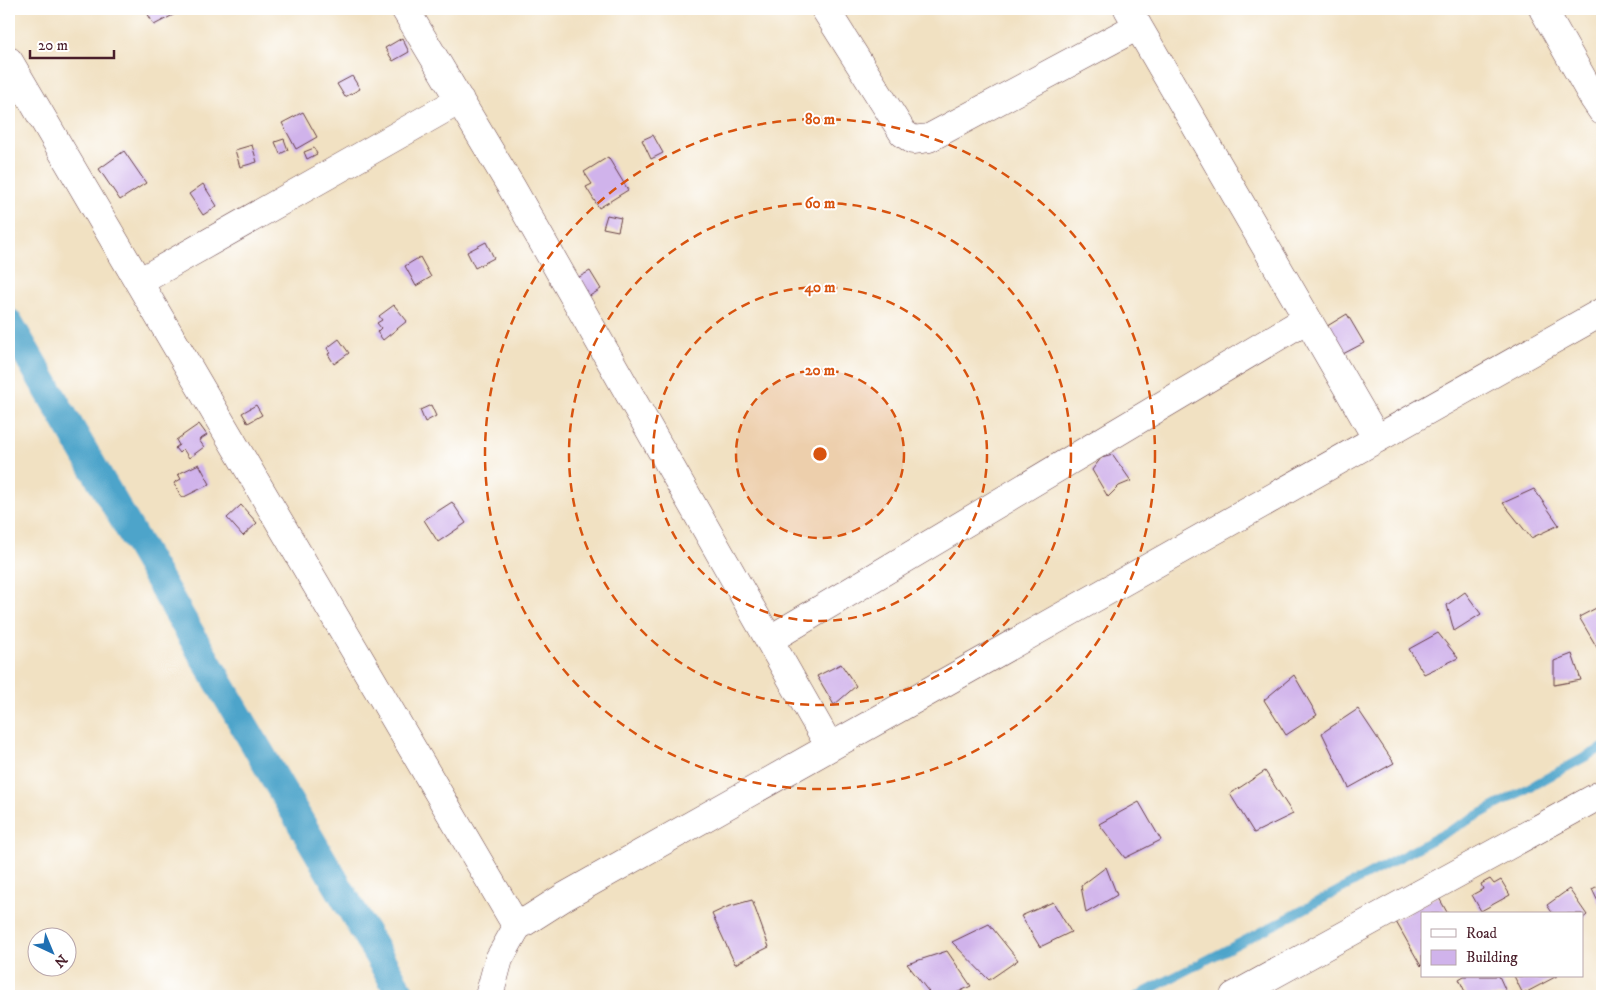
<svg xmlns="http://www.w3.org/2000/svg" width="1611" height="1005" viewBox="0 0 1611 1005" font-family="'IM FELL DW Pica',serif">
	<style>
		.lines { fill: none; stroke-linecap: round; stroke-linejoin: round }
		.stream { stroke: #4ea4ca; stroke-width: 9 }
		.canal { stroke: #4ea4ca; stroke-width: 29 }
		.building { fill: #d0b3eb }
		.minor-casing { stroke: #633c42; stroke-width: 29 }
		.minor { stroke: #fff; stroke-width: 28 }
		.ring { fill: none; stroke: #d8530f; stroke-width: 2.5; stroke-dasharray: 9 6 }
		.centre { fill: #d8530f; stroke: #fff; stroke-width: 2.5 }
		.ring-label { font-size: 15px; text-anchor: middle; font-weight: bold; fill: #d8530f; stroke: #fff; stroke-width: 4; stroke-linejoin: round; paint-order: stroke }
	</style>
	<rect width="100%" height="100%" fill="#fff"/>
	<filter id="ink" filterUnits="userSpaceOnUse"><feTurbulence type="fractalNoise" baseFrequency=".02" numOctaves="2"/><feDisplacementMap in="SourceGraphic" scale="10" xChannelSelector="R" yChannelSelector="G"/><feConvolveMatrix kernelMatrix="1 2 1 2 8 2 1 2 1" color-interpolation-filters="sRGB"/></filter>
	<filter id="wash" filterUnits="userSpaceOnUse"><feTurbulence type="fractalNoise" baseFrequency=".0096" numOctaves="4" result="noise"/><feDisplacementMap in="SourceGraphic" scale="20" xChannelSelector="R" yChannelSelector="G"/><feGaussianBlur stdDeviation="1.12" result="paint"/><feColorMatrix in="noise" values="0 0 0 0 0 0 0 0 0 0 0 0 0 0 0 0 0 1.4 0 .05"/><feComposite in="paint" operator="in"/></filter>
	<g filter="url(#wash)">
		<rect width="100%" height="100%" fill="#f1e1c2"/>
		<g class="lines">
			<path class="stream" d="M1137,996L1286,919L1602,748"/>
			<path class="canal" d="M9,323L402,996"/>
		</g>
		<g id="blocks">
			<path class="building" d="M145,9H172L175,14L154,25Z
				M402,38L409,52L393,61L385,48Z
				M352,76L360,89L345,97L337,84Z
				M303,112L317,137L296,149L282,123Z
				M653,135L663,153L651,159L642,140Z
				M284,139L288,150L280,154L275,142Z
				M252,145L257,162L240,167L235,150Z
				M314,148L317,154L307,159L304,152Z
				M124,151L146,183L120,200L99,169Z
				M608,157L628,190L599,208L586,187L592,184L584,172Z
				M203,184L217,206L203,215L189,194Z
				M607,215L621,218L618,231L603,228Z
				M486,242L494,258L475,268L467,252Z
				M420,257L431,277L416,286L405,266Z
				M590,271L601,289L583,300L572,281Z
				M394,305L407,321L383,340L377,332L381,328L377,323L382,320L379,316Z
				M1347,314L1364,343L1341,355L1324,328Z
				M339,339L349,353L334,364L328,354L330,353L327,348Z
				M256,405L262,415L248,423L242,413Z
				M431,405L436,416L425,422L420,410Z
				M199,424L207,435L199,440L204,447L189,458L183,449L179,453L175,448L179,445L176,440Z
				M1113,455L1131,481L1119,486L1108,497L1092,470L1101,458Z
				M199,464L210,484L182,498L174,483L181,479L178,474Z
				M1534,489L1559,525L1531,538L1503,503Z
				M452,502L466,523L438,542L424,520Z
				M241,505L257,523L243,536L227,518Z
				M1465,592L1481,614L1454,631L1447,605Z
				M1602,605V656L1579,617Z
				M1438,633L1458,658L1424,674L1409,649Z
				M1572,654L1581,680L1554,685V661Z
				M841,664L856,686L834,705L817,676Z
				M1294,675L1317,715L1286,735L1264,700Z
				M1358,709L1394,763L1349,788L1322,733Z
				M1265,771L1293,814L1254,833L1230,794Z
				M1139,802L1161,840L1125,858L1099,824Z
				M1106,867L1117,895L1086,913L1081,886Z
				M1490,879L1494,884L1501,880L1510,895L1481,911L1472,895L1483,889L1481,884Z
				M1602,884V910L1592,889Z
				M1569,889L1587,915L1582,919V914H1553L1547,905Z
				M1438,896L1448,914H1422V965L1421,966L1395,920Z
				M752,900L769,947L735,964L712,914L727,907Z
				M1053,902L1071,932L1040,947L1021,916Z
				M989,924L1018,960L989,980L952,942Z
				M947,951L971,986L950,996H932L907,964Z
				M1464,976H1499L1508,996H1467L1459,979Z
				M1514,976H1557L1523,994Z"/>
		</g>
	</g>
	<g filter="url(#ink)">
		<use href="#blocks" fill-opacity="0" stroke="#633c42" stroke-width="1"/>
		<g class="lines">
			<defs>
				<path id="minor" d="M405,9L512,188L830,747
					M825,9L903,133L913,140L929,138L1138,26
					M1128,9L1377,439
					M1543,9L1594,99L1602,111
					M9,61C179,349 347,639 517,927
					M139,282L460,100
					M769,640L1307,319
					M489,996L499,959L517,927L564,897L1602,312
					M1234,996L1602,794"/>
			</defs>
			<use href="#minor" class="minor-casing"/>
			<use href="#minor" class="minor"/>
		</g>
	</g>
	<circle cx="820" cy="454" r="84" fill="#d8530f" fill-opacity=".12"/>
	<g class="ring">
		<circle cx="820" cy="454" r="84"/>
		<circle cx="820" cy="454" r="167"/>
		<circle cx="820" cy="454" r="251"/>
		<circle cx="820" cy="454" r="335"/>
	</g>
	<circle cx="820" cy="454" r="8" class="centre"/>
	<g class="ring-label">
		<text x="820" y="124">80 m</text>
		<text x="820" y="208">60 m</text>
		<text x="820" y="292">40 m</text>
		<text x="820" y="375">20 m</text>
	</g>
	<rect width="1611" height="1005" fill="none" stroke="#fff" stroke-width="30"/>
	<rect x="1421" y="912" width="162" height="65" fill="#ffffff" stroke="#b7a5aa"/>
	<rect x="1431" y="929" width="25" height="8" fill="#ffffff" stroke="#b7a5aa"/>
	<text x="1466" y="938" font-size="15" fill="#4a1f2b">Road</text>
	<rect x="1431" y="950" width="25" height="15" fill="#d0b3eb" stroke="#b7a5aa"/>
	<text x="1466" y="962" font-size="15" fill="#4a1f2b">Building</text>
	<g transform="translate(52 952) rotate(136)"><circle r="24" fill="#ffffff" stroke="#b7a5aa"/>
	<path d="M0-4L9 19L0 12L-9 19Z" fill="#1f6fb2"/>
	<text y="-8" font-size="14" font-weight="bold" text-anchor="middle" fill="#4a1f2b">N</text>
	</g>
	<path d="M30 50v8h84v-8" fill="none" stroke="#4a1f2b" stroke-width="2.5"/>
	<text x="38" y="50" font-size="15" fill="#4a1f2b" stroke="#ffffff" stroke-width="4" paint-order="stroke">20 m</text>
</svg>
